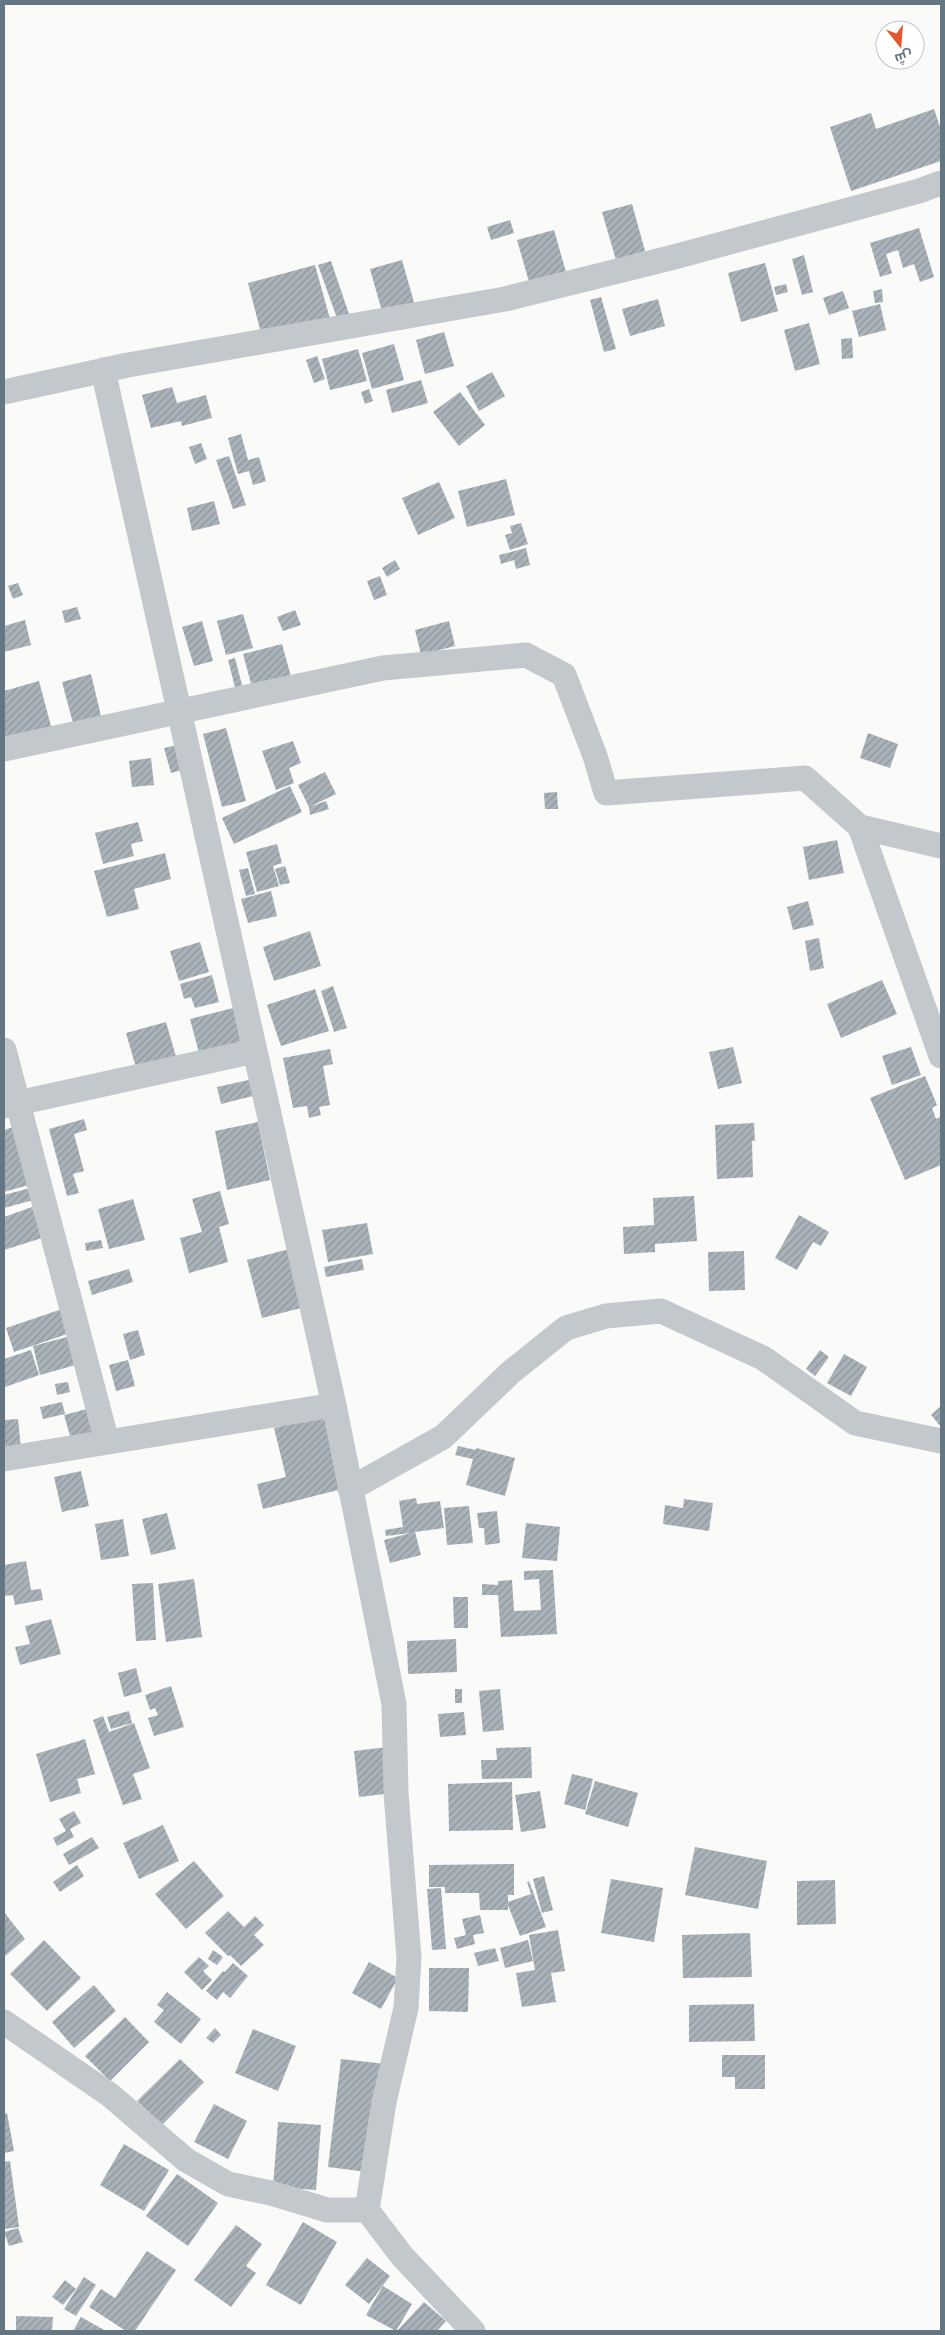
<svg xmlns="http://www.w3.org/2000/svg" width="945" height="2335" viewBox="0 0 945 2335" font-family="Roboto,Cairo,sans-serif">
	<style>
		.building { fill: url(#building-hatch) }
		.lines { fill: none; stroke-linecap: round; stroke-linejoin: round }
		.street { stroke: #c3c8cc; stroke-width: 25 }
	</style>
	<defs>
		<pattern id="building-hatch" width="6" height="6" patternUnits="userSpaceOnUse" patternTransform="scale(1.25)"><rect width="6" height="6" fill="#aab3b9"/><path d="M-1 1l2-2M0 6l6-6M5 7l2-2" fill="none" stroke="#8e969c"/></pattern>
	</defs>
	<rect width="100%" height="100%" fill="#fafaf8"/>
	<path class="building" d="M934,109L941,130V161L851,191L830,127L871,113L876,129Z
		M632,204L645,251L616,260L602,212Z
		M510,220L514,233L491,240L487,227Z
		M919,228L934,277L920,282L914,264L903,268L898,250L886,254L892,273L880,277L870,243Z
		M554,230L566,272L529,282L517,240Z
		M804,255L813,292L802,295L792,259Z
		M402,260L415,306L383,315L370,269Z
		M331,261L350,317L338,321L318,265Z
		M765,263L778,311L741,322L728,273Z
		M315,265L330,319L262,337L248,283Z
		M786,284L788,292L776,295L774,287Z
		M882,289L883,302L875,303L873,291Z
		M843,291L849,308L829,315L823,298Z
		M601,297L616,349L604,352L590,300Z
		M658,299L665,326L630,336L622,309Z
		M880,304L886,330L859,337L852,311Z
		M809,323L820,364L795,371L784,330Z
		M444,332L454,366L425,374L416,340Z
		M852,338L853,358L842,359L841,339Z
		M394,344L404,380L372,389L362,353Z
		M358,349L367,381L330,390L322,359Z
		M317,356L325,379L314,383L306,360Z
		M492,372L505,396L479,411L466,386Z
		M421,380L428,403L392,413L386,390Z
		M172,387L177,403L206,395L212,418L182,426L181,421L151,428L142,395Z
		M369,389L373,401L365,404L361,392Z
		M460,392L485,425L459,446L433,412Z
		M241,434L248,460L259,457L266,481L253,485L249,471L238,474L228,438Z
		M201,443L207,459L195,464L189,447Z
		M229,456L246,505L233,509L216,460Z
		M506,479L515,515L467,527L458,491Z
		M439,482L455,518L418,535L402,498Z
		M214,501L220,524L192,531L187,508Z
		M521,523L528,544L510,550L505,535L512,533L510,526Z
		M526,548L530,565L516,569L514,560L501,564L499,555Z
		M395,560L400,569L387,577L382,568Z
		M380,576L387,595L374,600L367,581Z
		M18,583L23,595L13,599L8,586Z
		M77,607L81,619L65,623L62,611Z
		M295,610L301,625L283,631L277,617Z
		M243,614L253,648L226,655L217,621Z
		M25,620L31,645L4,652V626Z
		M202,621L213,661L194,666L182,627Z
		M449,621L455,646L421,655L415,630Z
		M282,644L292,680L253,691L243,654Z
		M235,658L243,689L236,691L228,660Z
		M91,674L102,720L74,727L62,682Z
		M39,681L52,730L4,743V691Z
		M226,728L246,801L222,807L203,734Z
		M868,733L898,744L890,768L860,758Z
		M293,741L301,763L289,768L294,783L276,790L262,751Z
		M186,743L192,767L171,773L164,748Z
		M151,758L154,785L132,787L129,761Z
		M325,772L336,794L309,807L326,801L329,809L310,815L309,807L298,785Z
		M290,786L302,812L234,844L222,818Z
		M557,792L558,809H545L544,793Z
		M138,822L143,841L131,844L134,856L103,864L95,833Z
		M837,840L844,873L809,880L803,847Z
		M277,844L282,863L273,866L279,886L257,892L246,852Z
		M165,853L171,879L134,889L139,909L107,917L94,871Z
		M285,866L290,883L280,885L275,869Z
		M248,868L255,894L246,896L239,870Z
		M271,891L277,916L248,923L241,899Z
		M808,901L814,925L793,930L787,907Z
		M310,931L321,966L274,981L263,947Z
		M819,938L824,968L810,971L805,941Z
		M200,942L209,972L179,981L170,951Z
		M212,975L219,1002L195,1008L191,997L184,999L180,984Z
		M882,980L897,1014L841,1038L827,1004Z
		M333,986L347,1028L334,1032L321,991Z
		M315,989L329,1031L281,1046L267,1005Z
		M233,1008L245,1053L202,1064L190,1019Z
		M166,1022L179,1067L139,1078L126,1033Z
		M733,1047L742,1083L718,1089L709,1052Z
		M911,1047L921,1075L892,1085L882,1056Z
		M330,1049L333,1064L323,1066L330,1105L319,1107L321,1115L309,1118L307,1106L293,1108L283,1058Z
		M925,1076L937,1105L932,1108L936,1119L940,1117L941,1121V1165L905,1180L870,1098Z
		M253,1079L257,1095L221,1104L217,1087Z
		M84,1119L87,1130L74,1134L84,1171L73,1174L79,1193L67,1196L49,1129Z
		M258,1122L270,1180L227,1190L215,1131Z
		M754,1123L755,1141H752L753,1177L717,1179L715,1125Z
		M16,1126L32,1184L4,1192V1130Z
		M34,1187L37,1199L4,1208V1195Z
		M220,1191L229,1224L219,1227L228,1262L189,1273L180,1238L202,1232L192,1199Z
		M694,1196L697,1241L655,1244V1252L624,1254L623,1227L654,1225L653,1198Z
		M133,1199L145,1240L109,1249L98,1209Z
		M32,1207L42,1238L4,1250V1217Z
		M799,1215L829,1232L821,1246L813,1242L797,1270L775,1258Z
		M367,1223L373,1254L328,1262L322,1230Z
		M101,1240L103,1248L86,1251L85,1243Z
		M289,1249L305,1307L262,1318L247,1260Z
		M744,1251L745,1290L709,1291L708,1252Z
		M362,1259L364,1270L326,1277L324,1267Z
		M129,1269L133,1282L92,1295L88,1281Z
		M62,1309L70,1333L14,1352L6,1328Z
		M138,1330L145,1355L130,1360L123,1334Z
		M71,1336L79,1364L40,1375L33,1346Z
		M31,1350L39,1375L5,1387L4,1359Z
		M820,1350L829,1357L815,1376L806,1369Z
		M844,1354L867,1367L851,1396L827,1383Z
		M128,1360L135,1386L116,1391L109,1365Z
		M68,1382L70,1392L57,1395L55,1384Z
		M62,1402L65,1414L43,1419L40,1407Z
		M941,1406V1427L931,1415Z
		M91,1408L100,1438L73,1446L64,1415Z
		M324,1415L342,1489L263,1509L257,1484L286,1477L274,1428Z
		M18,1419L21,1449L4,1451V1420Z
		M458,1446L476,1450V1448L515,1458L505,1496L466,1485L473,1459L455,1455Z
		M81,1471L89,1506L62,1512L54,1477Z
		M416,1498L417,1504L440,1501L444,1528L415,1532L421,1555L390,1563L384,1540L411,1533L386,1536L385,1530L403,1527L399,1501Z
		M684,1499L713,1503L709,1531L663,1524L665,1505L683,1508Z
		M469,1506L473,1543L447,1545L444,1508Z
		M497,1511L500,1543L485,1545L484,1528H479L477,1513Z
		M167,1513L176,1549L151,1555L142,1519Z
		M123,1519L129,1556L101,1560L95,1524Z
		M526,1523L560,1527L557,1561L522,1558Z
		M26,1561L31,1590L41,1589L43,1600L15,1605L13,1595L4,1596V1565Z
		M553,1570L557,1634L501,1637L498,1595H482V1584L498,1585V1581L512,1580L514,1611L541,1610L539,1579L524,1580V1571Z
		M194,1579L202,1637L166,1642L158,1584Z
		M153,1583L156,1640L136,1641L132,1584Z
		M453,1597H468V1628H454Z
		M51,1619L61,1654L20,1665L15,1647L30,1644L25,1626Z
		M456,1639L457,1672L408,1674L407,1641Z
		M136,1668L142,1692L124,1697L118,1673Z
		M171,1686L184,1727L154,1736L148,1718L158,1715L155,1708L150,1710L145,1695Z
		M455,1689H462V1703H455Z
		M500,1689L504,1730L483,1732L479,1691Z
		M129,1711L132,1723L111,1729L107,1717Z
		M464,1712L466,1735L440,1737L438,1714Z
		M103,1716L109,1732L134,1723L150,1768L133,1774L142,1799L123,1805L93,1720Z
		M85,1739L95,1774L77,1779L81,1793L50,1802L36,1754Z
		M388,1747L393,1793L359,1797L354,1751Z
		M531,1747L532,1778L482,1779L481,1760H497L496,1748Z
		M572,1774L593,1779L585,1810L564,1804Z
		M595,1781L638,1793L628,1827L585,1814Z
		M512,1782L513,1830L449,1831L448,1784Z
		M540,1791L546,1828L521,1832L515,1795Z
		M74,1811L81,1823L70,1829L74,1837L57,1846L53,1838L66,1831L59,1819Z
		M163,1825L179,1861L139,1879L123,1843Z
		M92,1837L99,1848L69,1865L63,1854Z
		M695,1847L767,1861L758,1909L685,1895Z
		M194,1861L224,1896L186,1929L155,1894Z
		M514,1864V1895H508V1902L531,1894L527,1882L529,1881L546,1927L520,1936L508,1905V1910H480L479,1893H445V1887H429V1865Z
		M77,1865L84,1876L60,1892L53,1882Z
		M544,1876L553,1910L542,1913L533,1879Z
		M611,1879L663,1888L654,1942L601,1933Z
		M835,1880L836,1924L797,1925V1881Z
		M441,1888L446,1949L432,1950L427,1889Z
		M228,1911L244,1927L255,1916L264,1925L254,1935L264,1945L241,1966L230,1955L228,1956L205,1933Z
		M4,1912L25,1939L4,1957Z
		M480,1915L484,1933L473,1935L475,1944L457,1949L454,1938L466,1935L462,1919Z
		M558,1930L565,1971L551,1973L556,2002L522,2007L516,1973L535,1970L529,1935Z
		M750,1933L752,1977L683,1978L682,1935Z
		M44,1940L81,1978L47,2011L10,1974Z
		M528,1940L533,1961L505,1968L500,1948Z
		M495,1948L499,1961L478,1966L474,1953Z
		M213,1950L223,1957L217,1965L208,1959Z
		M199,1957L209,1966L203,1971L212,1980L202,1990L184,1972Z
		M369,1962L398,1978L381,2009L352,1993Z
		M233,1963L248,1976L230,1998L223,1992L217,2000L206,1991L223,1971L225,1972Z
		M429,1968H469L468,2012L429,2011Z
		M94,1985L116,2011L74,2048L52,2022Z
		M167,1992L201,2019L181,2044L154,2022L164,2010L157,2005Z
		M754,2004L755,2041L689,2042V2005Z
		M125,2017L149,2042L110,2081L85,2056Z
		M215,2028L221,2035L213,2043L206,2038Z
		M253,2029L296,2046L278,2091L235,2073Z
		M722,2055H765V2089H735V2077H722Z
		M180,2059L204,2082L162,2125L137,2101Z
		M341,2059L386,2064L367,2172L328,2167Z
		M214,2104L247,2121L228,2159L194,2142Z
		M7,2113L14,2151L4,2153V2114Z
		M278,2122L321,2125L316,2190L273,2187Z
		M124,2144L169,2170L144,2211L100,2185Z
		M10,2161L19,2227L4,2229V2162Z
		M177,2174L218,2203L188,2246L146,2216Z
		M303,2222L337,2242L301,2305L266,2285Z
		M236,2225L262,2244L246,2266L256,2273L231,2307L194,2280Z
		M18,2228L23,2242L9,2246L4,2232Z
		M147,2251L176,2270L135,2331H126L89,2307L101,2289L115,2298Z
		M367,2258L390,2276L369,2304L345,2285Z
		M84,2277L96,2285L76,2316L64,2309Z
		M65,2280L76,2289L63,2305L52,2297Z
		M383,2286L412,2304L396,2331L366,2315Z
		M424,2302L446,2321L437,2331H397Z
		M16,2316L53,2317L52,2331H16Z
		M81,2317L106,2331H73Z"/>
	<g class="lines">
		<path class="street" d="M4,392L128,365L505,299L674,257L919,191L941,183
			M4,749L383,668L526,655L564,675L595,756L606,793L805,778L860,827L941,846
			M860,827L941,1056
			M4,1050L107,1442
			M4,1106L255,1051
			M4,1459L334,1405
			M350,1489L443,1437L511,1372L566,1328L606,1316L661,1311L763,1358L855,1423L941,1441
			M4,2022L110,2095L186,2160L228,2184L271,2193L327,2210H367L384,2102L406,2008L409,1958L396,1793L394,1704L334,1405L103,370
			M367,2210L402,2256L473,2331"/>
	</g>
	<rect width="945" height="2335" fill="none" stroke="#657683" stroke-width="10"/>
	<g transform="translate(900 45) rotate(163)"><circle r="24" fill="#ffffff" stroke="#c1c8cd"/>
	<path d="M0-4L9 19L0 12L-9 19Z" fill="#e4572e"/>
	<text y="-8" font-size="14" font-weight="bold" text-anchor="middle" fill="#657683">ش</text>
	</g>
</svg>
